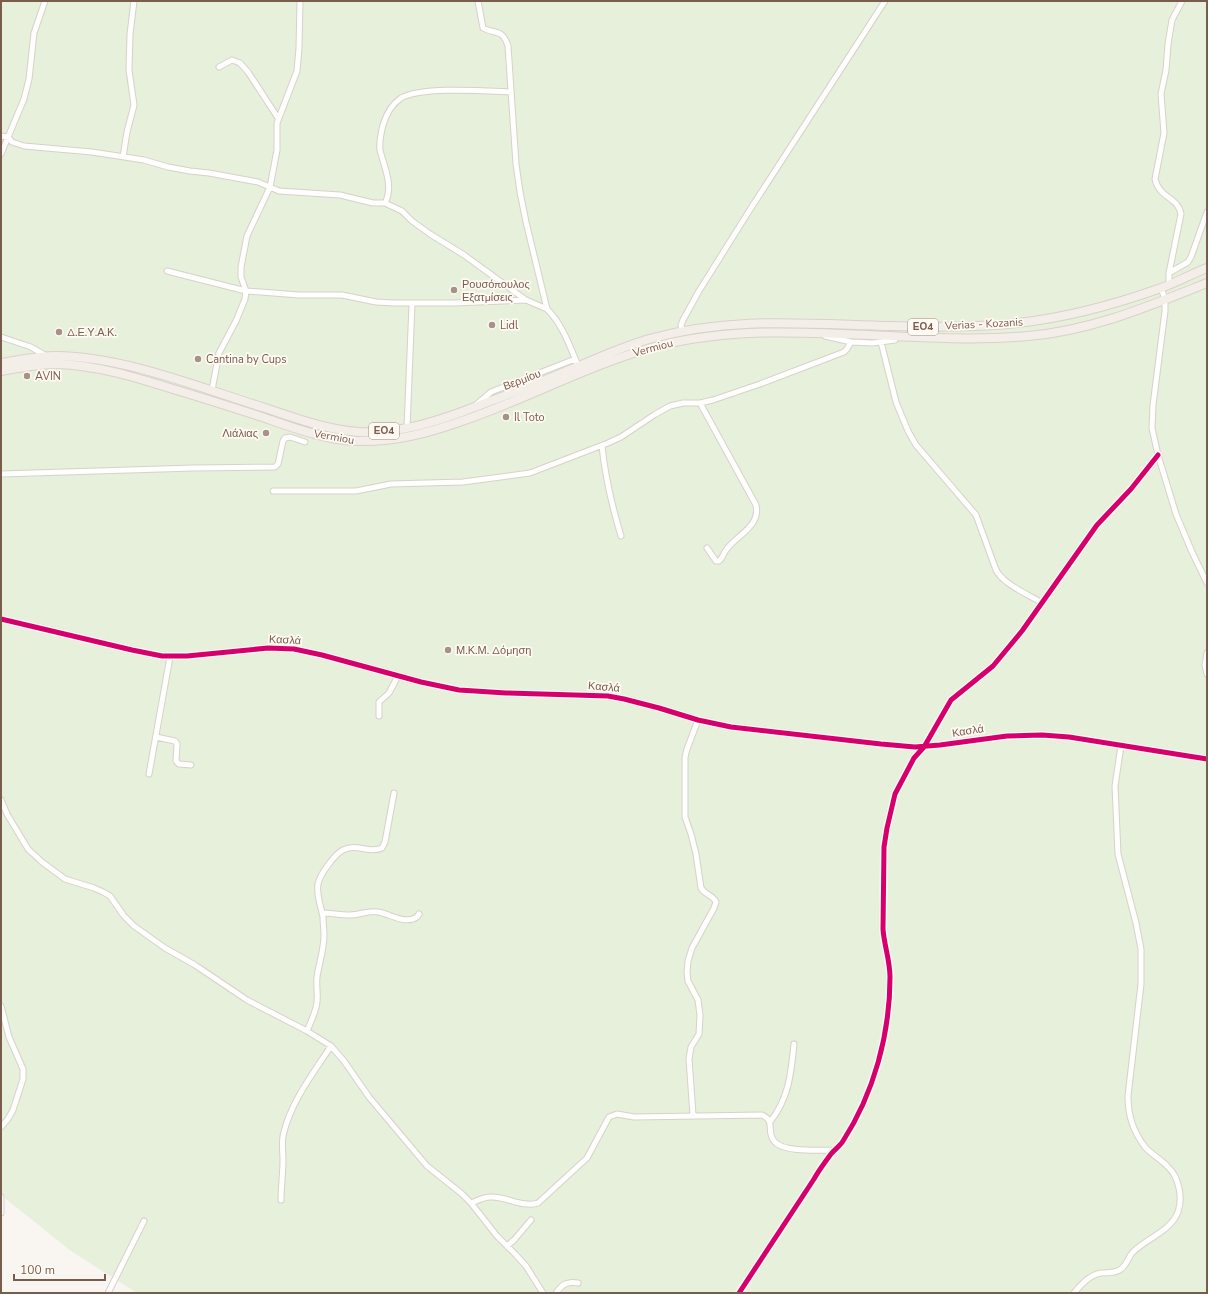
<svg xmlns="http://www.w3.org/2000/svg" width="1208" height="1294" viewBox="0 0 1208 1294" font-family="'Nunito Sans',sans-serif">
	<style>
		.green { fill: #e7f0db }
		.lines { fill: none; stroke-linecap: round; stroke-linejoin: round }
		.minor-casing { stroke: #d7d1cb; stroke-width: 7 }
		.tertiary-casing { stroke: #d7d1cb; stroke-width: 8 }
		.primary-casing { stroke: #dad1cc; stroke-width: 10 }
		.minor { stroke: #fefefd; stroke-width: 5 }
		.tertiary { stroke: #fefefd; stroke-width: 6 }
		.primary { stroke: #f3eee8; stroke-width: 8 }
		.cycleway-casing { stroke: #fffaf3; stroke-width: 8 }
		.cycleway { stroke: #d6006c; stroke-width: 5 }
		.poi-dot { fill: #a69286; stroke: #fffaf3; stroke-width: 1.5 }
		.labels { text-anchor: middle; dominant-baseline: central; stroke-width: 3.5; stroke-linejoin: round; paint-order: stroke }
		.shield { fill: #fffaf3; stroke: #a28b7f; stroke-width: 1 }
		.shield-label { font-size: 10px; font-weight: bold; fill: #7a5c4d }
		.poi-label { font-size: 11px; fill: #7a5c4d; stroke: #fffaf3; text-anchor: start }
		.street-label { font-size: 11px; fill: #7a5c4d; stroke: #fffaf3 }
	</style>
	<rect width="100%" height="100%" fill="#f9f5f0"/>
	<path class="green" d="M1,1H1207V1293H137L71,1251L1,1195Z"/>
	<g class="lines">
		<defs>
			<path id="minor" d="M478,1L483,28C496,35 502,28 508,46L516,164L520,192L526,222L547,309C563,325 570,347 579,368
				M219,67L232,60L240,63L248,72L278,118
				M1,136L8,137L12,142L24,146L92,152L144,160L168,167L190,171L209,173L258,182L279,191L340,195L373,203H385L402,211L412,221L430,234L464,255L526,300
				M1,154L24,99L29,79L34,33L45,1
				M123,157L127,132L134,105L129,70L130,34L134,1
				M385,203C394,186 384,167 380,150C379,142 381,133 383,125C386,115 392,104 401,98C422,86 487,91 511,92
				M167,271L246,291L299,295H342L376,302L395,303H454L526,300L547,309
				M1169,273L1181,214C1178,197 1159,198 1155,179L1164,133L1161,94L1166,70L1168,44L1172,20L1182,1
				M1169,284V273L1188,262L1191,257L1207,212
				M1161,288L1165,299V311L1153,405L1152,428L1158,455L1176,514L1192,552L1207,583
				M682,331L681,325L683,320L699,291L751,208L885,1
				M825,336L851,342L873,343L895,340
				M1,337L31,347L48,357
				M881,342L896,402L908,431L916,445L976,515L996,570C1004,585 1028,594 1042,603
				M212,390L219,353L236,321L245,299L246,291L241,277V267L247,236L270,187L277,150V123L297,71L299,48L300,1
				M700,403L756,505C761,526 737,535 726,550C723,554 723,558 719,561H716L707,548
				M477,404L491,392L575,359
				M407,428L412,304
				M602,446C605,476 612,506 621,536
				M1,474L193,468L275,467L278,464L283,441L285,438L290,437L305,442
				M273,491H356L391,484L463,482L530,473L608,443L621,437L654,415L670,406L683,403H700L713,400L760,384L844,352L847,349L851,342
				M1207,653L1205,665L1207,674
				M379,716V702L389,693L398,676
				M156,737L175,741L177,744L176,761L179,764L191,765
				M149,774L170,657
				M1,800L7,814L28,849L42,862L65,879L94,888L103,892L110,896L124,916L134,926L165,948L195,965L247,1000L307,1031L331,1046L344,1061L369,1097L427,1166L461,1193L471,1203L497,1236L516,1255L526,1266L543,1293
				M322,913C331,913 340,915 350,915C360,915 368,910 378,912C391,914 405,925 417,917L419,914
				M1,1006L9,1037L23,1069V1079L13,1110L8,1119L1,1127
				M307,1031C311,1021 316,1012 317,1002C318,994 316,986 317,977C319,963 324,950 324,935C324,929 323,923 323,917C321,906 316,895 318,884C320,874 335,854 343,850C357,843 369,854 382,848L385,842L394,793
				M693,1115L689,1059L691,1047L699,1034L700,1015L698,1000L688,981L687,973L688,961L692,948L714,908L716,902C713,895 705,895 701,888L696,854L691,834L685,817V757L687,749L698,720
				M770,1122C789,1098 791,1074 794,1044
				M1,1197V1213
				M281,1200C281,1187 283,1173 283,1160C283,1151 281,1141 284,1132C291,1102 314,1072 331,1046
				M471,1203C477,1201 483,1197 490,1197C506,1196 522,1208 538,1203L587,1158L609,1117L617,1114L634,1117L762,1115C776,1121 766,1131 774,1141C783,1153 821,1150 835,1150
				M507,1246L514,1240L531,1220
				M108,1293L144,1221
				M556,1293C562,1284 568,1281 578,1283
				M739,1293C764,1255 789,1217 814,1179C819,1170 825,1162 831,1154C835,1149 840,1146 843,1141C874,1093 890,1034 890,977C890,960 884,945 883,929L884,847L887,828L895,794L914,758L924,747L951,700L993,666L1022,631L1097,525L1131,489L1158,455
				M1074,1293C1081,1285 1089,1275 1101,1273C1107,1272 1115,1274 1121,1269C1127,1265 1128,1257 1133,1252C1147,1238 1170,1232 1178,1212C1183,1198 1179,1177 1168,1167C1161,1159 1152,1155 1145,1147C1133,1131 1128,1116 1128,1096L1141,984V949L1136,923L1118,854L1115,786L1121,746"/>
			<path id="tertiary" d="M1,619L132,650L162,656H187L268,648L294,649L322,655L421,682L459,690L506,693L608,696L624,699L659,708L698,720L731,727L881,744L915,747L940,745L1007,736L1042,735L1069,737L1207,759"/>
			<path id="primary" d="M1,363C19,360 38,356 57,356C125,357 198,387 262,407C293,417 326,430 359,432C401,434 442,420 480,405C513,393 546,380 579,366C602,356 625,346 649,339C732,316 807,324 891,326C926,327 962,327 997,325C1054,321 1108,307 1161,288C1177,282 1192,274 1207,268
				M1,371C19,368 38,364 57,364C96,365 135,377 173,389C200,397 228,406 256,415C289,426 323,440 358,441C395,442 428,433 462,421C527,399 588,365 654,347C776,315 904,347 1028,336C1091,331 1149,306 1207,283"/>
		</defs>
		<use href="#minor" class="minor-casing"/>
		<use href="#tertiary" class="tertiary-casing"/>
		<use href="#primary" class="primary-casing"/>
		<use href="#minor" class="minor"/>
		<use href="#tertiary" class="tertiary"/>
		<use href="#primary" class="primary"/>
		<defs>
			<path id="cycleway" d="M1,619L132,650L162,656H187L268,648L294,649L322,655L421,682L459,690L506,693L608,696L624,699L659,708L698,720L731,727L881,744L915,747L940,745L1007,736L1042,735L1069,737L1207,759
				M739,1293C764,1255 789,1217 814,1179C819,1170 825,1162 831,1154C835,1149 840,1146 843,1141C874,1093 890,1034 890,977C890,960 884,945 883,929L884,847L887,828L895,794L914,758L924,747L951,700L993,666L1022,631L1097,525L1131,489L1158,455"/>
		</defs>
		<use href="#cycleway" class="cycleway-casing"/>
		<use href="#cycleway" class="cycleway"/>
	</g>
	<g class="poi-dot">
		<circle cx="454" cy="290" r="4"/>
		<circle cx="492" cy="325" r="4"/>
		<circle cx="59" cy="332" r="4"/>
		<circle cx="198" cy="359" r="4"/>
		<circle cx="27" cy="376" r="4"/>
		<circle cx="506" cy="417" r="4"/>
		<circle cx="266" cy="433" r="4"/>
		<circle cx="448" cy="650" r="4"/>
	</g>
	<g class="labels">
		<g class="shield">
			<rect x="908" y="319" width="30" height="16" rx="3"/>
			<rect x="369" y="423" width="30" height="16" rx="3"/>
		</g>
		<g class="shield-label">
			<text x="923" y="327">ΕΟ4</text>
			<text x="384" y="431">ΕΟ4</text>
		</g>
		<g class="poi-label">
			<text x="462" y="284">Ρουσόπουλος<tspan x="462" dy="13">Εξατμίσεις</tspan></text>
			<text x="500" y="325">Lidl</text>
			<text x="67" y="332">Δ.Ε.Υ.Α.Κ.</text>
			<text x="206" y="359">Cantina by Cups</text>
			<text x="35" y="376">AVIN</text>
			<text x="514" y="417">Il Toto</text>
			<text x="258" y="433" text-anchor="end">Λιάλιας</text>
			<text x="456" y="650">Μ.Κ.Μ. Δόμηση</text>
		</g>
		<g class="street-label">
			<text transform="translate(984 324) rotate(-3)">Verias - Kozanis</text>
			<text transform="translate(653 348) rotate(-15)">Vermiou</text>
			<text transform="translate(522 380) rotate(-21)">Βερμίου</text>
			<text transform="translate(334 437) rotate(10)">Vermiou</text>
			<text transform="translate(285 640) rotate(3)">Κασλά</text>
			<text transform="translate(604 687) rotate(5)">Κασλά</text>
			<text transform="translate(968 731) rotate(-9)">Κασλά</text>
		</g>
	</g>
	<rect width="1208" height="1294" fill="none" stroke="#7a5c4d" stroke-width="4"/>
	<path d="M14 1274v6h91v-6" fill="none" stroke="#7a5c4d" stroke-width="2"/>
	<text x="20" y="1274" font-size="12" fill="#7a5c4d" stroke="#fffaf3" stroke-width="3" paint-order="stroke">100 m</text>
</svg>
